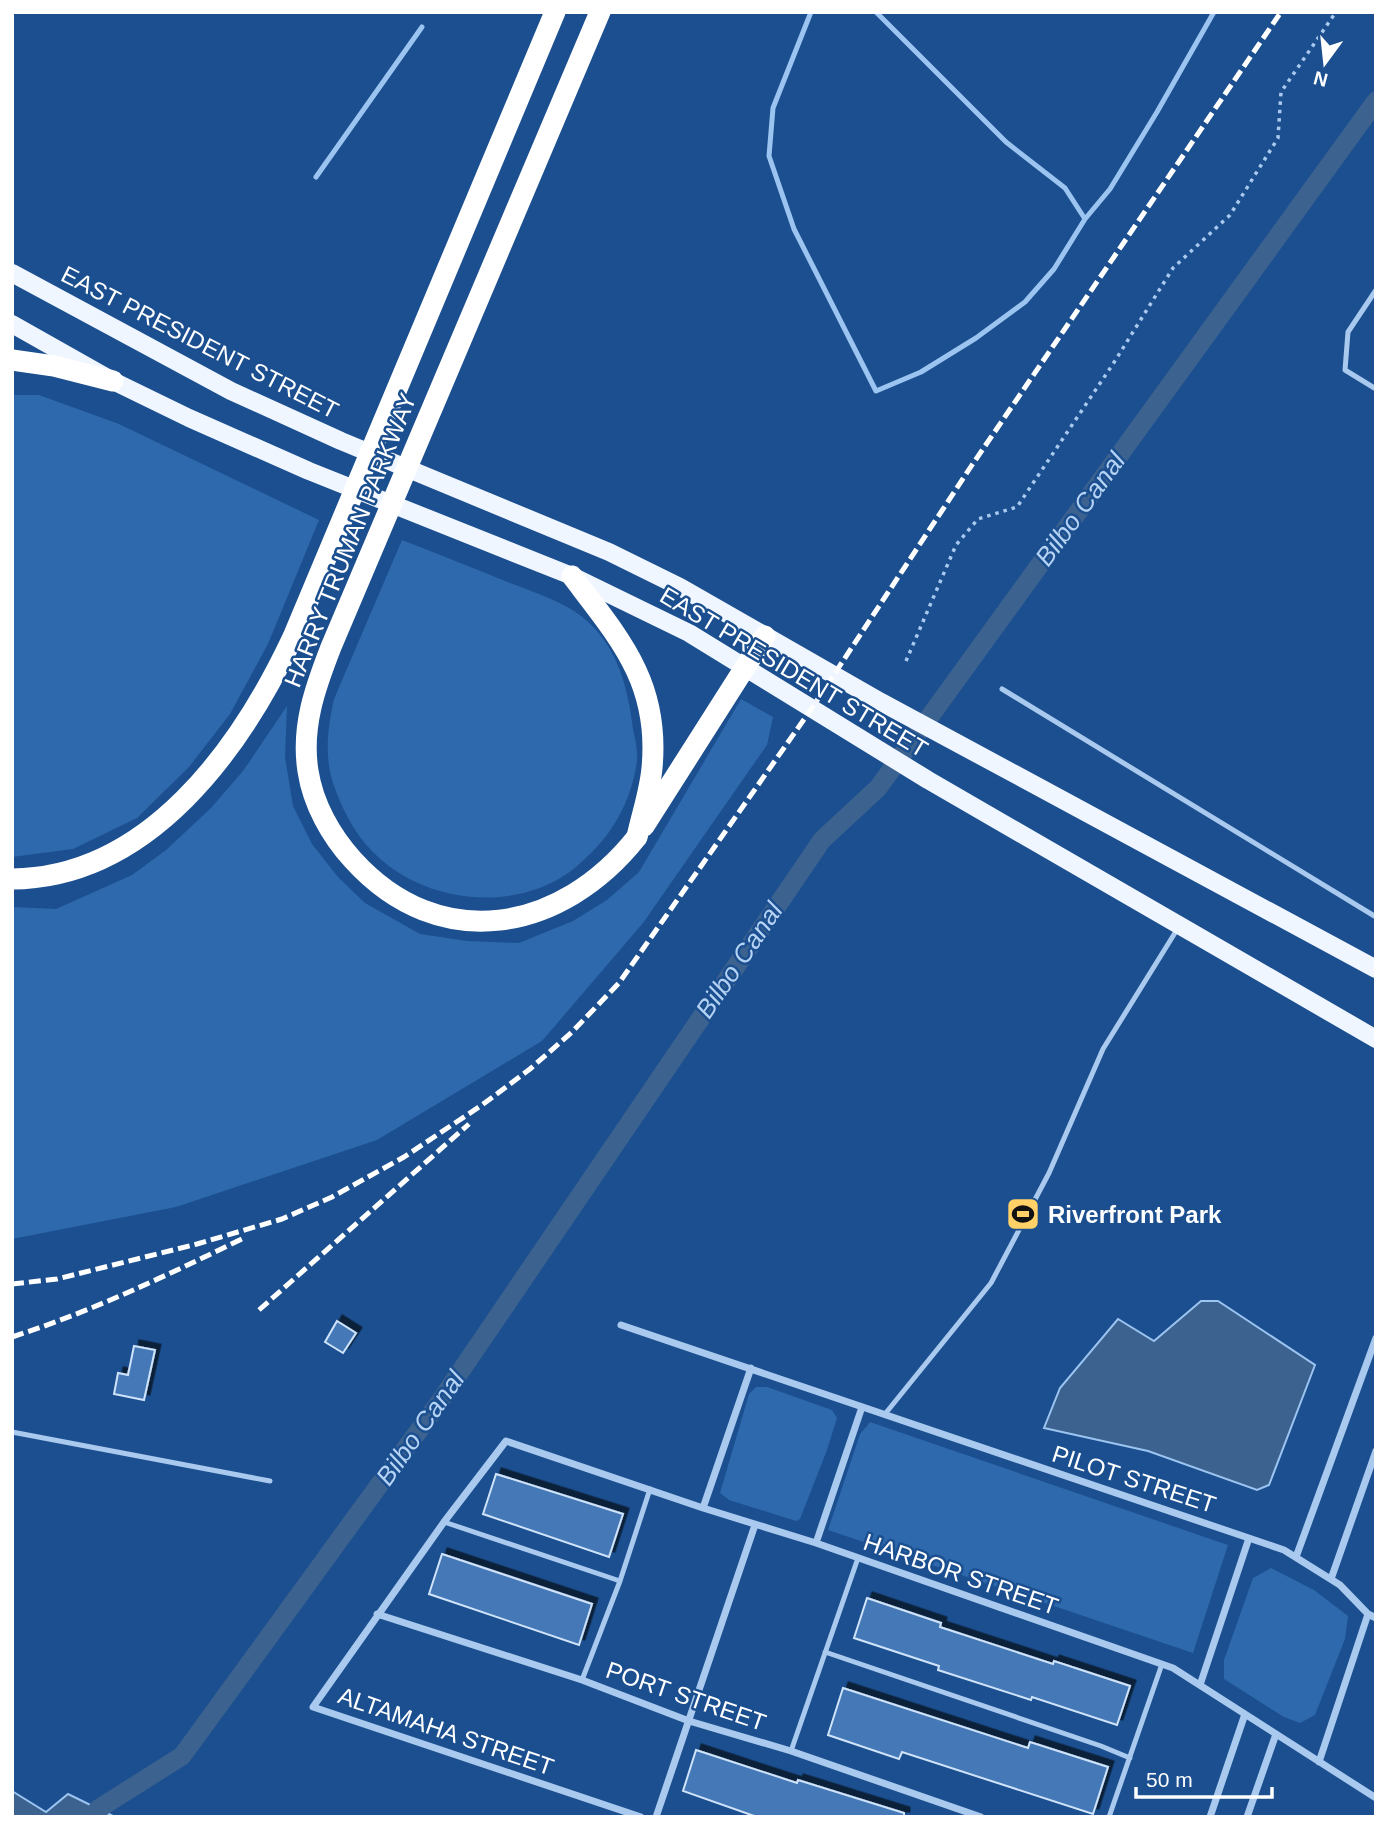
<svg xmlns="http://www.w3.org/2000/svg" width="1388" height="1829" viewBox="0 0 1388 1829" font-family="Helvetica,sans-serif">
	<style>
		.green { fill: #2e69ad }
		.water { fill: #3c6290; stroke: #9cc4f0; stroke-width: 2 }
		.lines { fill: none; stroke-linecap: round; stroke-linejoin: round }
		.stream { stroke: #9cc4f0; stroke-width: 5 }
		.canal { stroke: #3c6290; stroke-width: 19 }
		.building { fill: #4478b7; stroke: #cfe3fa; stroke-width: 2; filter: url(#shadow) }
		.path { stroke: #a9c9ee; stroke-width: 3.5; stroke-dasharray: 3.5 5; stroke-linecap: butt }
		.lane { stroke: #a9c9ee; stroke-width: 5 }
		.street { stroke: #a9c9ee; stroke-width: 7 }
		.primary { stroke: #f0f6ff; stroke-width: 18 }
		.highway { stroke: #fff; stroke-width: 21 }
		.rail { stroke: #fff; stroke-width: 5; stroke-dasharray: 12 5; stroke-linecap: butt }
		.highway-bridge { stroke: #fff; stroke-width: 21 }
		.labels { text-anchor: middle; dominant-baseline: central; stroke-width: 5; stroke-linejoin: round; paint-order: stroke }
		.street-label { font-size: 24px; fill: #fff; stroke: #1b4f8f }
		.poi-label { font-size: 24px; font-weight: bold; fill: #fff; stroke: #1b4f8f; text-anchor: start }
		.water-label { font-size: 26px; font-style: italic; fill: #b5d3f5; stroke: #1b4f8f }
	</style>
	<defs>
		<filter id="shadow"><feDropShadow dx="5.5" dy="-5.5" stdDeviation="0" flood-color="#0009"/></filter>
	</defs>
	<rect width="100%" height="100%" fill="#1b4f8f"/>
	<path class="green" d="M12,395H39L119,424L319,520L268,644L230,714L189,767L137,818L73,849L12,857Z
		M402,540C438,554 474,568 510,583C532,591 569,604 586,620C618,648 628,688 633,729C635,738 638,750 637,760C633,795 616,829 591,853C584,859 578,866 571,871C512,914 422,903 372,851C354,833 341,807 333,783C324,756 328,726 334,699Z
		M741,699L773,717L767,745L643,923L542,1041L377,1140L176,1207L12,1239V907L56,909L132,875L166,850L211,808L243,771L287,706L285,757L293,806L312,844L338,877L365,903L420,934L467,941L519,943L573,921L607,900L639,872Z
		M756,1387H767L832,1410L837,1418L827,1450L800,1519L796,1521L729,1500L720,1493L749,1394Z
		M870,1422L1228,1545L1193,1653L828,1530L860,1434Z
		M1271,1568L1314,1590L1348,1616L1345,1639L1315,1715L1300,1723L1284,1717L1224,1679V1660L1253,1578Z"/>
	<path class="water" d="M1201,1301H1218L1315,1365L1269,1485L1257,1490L1148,1451L1044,1428L1060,1388L1118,1319L1154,1341Z
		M12,1791L46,1812L68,1794L115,1817H12Z"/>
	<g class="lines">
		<path class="stream" d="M811,12L773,108L769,156L794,229L876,391L921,372L976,338L1025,302L1054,269L1085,219L1110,189L1157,112L1214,12
			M876,12L1006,142L1065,188L1085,219
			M316,177L422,27"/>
		<path class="canal" d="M98,1809L182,1756L441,1400L822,840L878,788L1376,101"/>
	</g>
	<path class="building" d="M337,1321L356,1333L343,1353L325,1342Z
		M134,1346L155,1350L144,1400L114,1394L118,1373L128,1375Z
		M496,1474L623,1514L609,1557L483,1514Z
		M442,1554L592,1604L579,1645L429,1594Z
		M867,1598L941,1623L940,1627L1053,1664L1054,1661L1130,1686L1117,1725L1032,1697L1031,1700L938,1670L939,1666L854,1638Z
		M843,1688L1028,1748L1030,1742L1108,1767L1093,1814L902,1752L899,1759L828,1735Z
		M696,1750L797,1783L798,1780L904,1813V1817H757L683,1791Z"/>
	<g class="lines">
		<path class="path" d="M906,661L956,545L978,519L1017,507L1113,364L1173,268L1230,215L1278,138L1281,92L1336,12"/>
		<path class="lane" d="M1376,290L1348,332L1345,370L1376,389
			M1002,689L1376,917
			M885,1414L991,1283L1049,1173L1103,1049L1178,928
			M12,1432L270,1481
			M444,1522L620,1581
			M825,1652L1101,1746L1130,1758
			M582,1680L620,1581L650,1489
			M791,1751L858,1558
			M1109,1817L1162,1664"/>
		<path class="street" d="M621,1325L1284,1550L1340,1585L1368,1614L1376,1618
			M703,1508L751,1368
			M816,1543L862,1407
			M1296,1557L1376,1338
			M1331,1579L1376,1451
			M377,1614L582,1680L689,1721L791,1751L981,1817
			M1200,1685L1249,1538
			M1319,1762L1368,1614
			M641,1817L313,1707L444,1522L506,1441L703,1508L816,1543L1173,1668L1376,1798
			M656,1817L755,1525
			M1210,1817L1245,1714
			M1247,1817L1276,1734"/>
		<path class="primary" d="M12,273L231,391L341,441L609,552L680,587L881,702L1376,969
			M12,324L113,381L189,418L309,471L572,576L689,633L928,780L1376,1039"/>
		<path class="highway" d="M12,360L54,366L113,381
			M572,576C620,639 660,683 652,768C650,791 642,814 637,837
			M644,826L765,636"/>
		<path class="rail" d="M12,1284L57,1279L197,1244L282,1219L332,1197L404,1157L482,1105L530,1069L572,1032L619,983L812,708L970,468L1281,12
			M259,1310L469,1124
			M12,1337C93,1311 165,1276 242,1239"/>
		<path class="highway-bridge" d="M600,12L331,647C315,688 301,727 308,771C313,804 331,836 353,860C440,956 562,932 637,837
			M12,879C149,878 241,748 293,637L555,12"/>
	</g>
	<defs>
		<symbol id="stadium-square" viewBox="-11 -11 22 22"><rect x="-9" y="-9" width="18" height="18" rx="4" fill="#ffd166" stroke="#1b4f8f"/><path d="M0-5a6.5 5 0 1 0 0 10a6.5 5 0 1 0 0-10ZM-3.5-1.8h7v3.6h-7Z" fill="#111"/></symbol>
	</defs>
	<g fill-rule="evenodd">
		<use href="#stadium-square" x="1004" y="1195" width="38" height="38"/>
	</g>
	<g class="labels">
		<g class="street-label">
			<text transform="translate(200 342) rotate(27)">EAST PRESIDENT STREET</text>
			<text transform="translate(350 540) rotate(-68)">HARRY TRUMAN PARKWAY</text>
			<text transform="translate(794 672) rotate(31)">EAST PRESIDENT STREET</text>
			<text transform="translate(1134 1479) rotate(18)">PILOT STREET</text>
			<text transform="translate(961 1574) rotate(19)">HARBOR STREET</text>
			<text transform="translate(686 1696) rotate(19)">PORT STREET</text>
			<text transform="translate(446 1731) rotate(19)">ALTAMAHA STREET</text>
		</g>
		<g class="poi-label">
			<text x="1048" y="1214">Riverfront Park</text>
		</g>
		<g class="water-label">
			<text transform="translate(1080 509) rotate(-54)">Bilbo Canal</text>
			<text transform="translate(739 960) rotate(-56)">Bilbo Canal</text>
			<text transform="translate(420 1428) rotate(-55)">Bilbo Canal</text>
		</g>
	</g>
	<rect width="1388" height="1829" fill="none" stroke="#ffffff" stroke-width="28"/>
	<g transform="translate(1325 63) rotate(195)" stroke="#1b4f8f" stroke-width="5" paint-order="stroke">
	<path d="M0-5L12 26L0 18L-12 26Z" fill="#ffffff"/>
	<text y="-10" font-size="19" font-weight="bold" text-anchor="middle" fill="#ffffff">N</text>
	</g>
	<path d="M1136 1787v10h136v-10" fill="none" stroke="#ffffff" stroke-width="3.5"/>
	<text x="1146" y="1787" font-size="21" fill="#ffffff" stroke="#1b4f8f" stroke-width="5" paint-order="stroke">50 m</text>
</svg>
